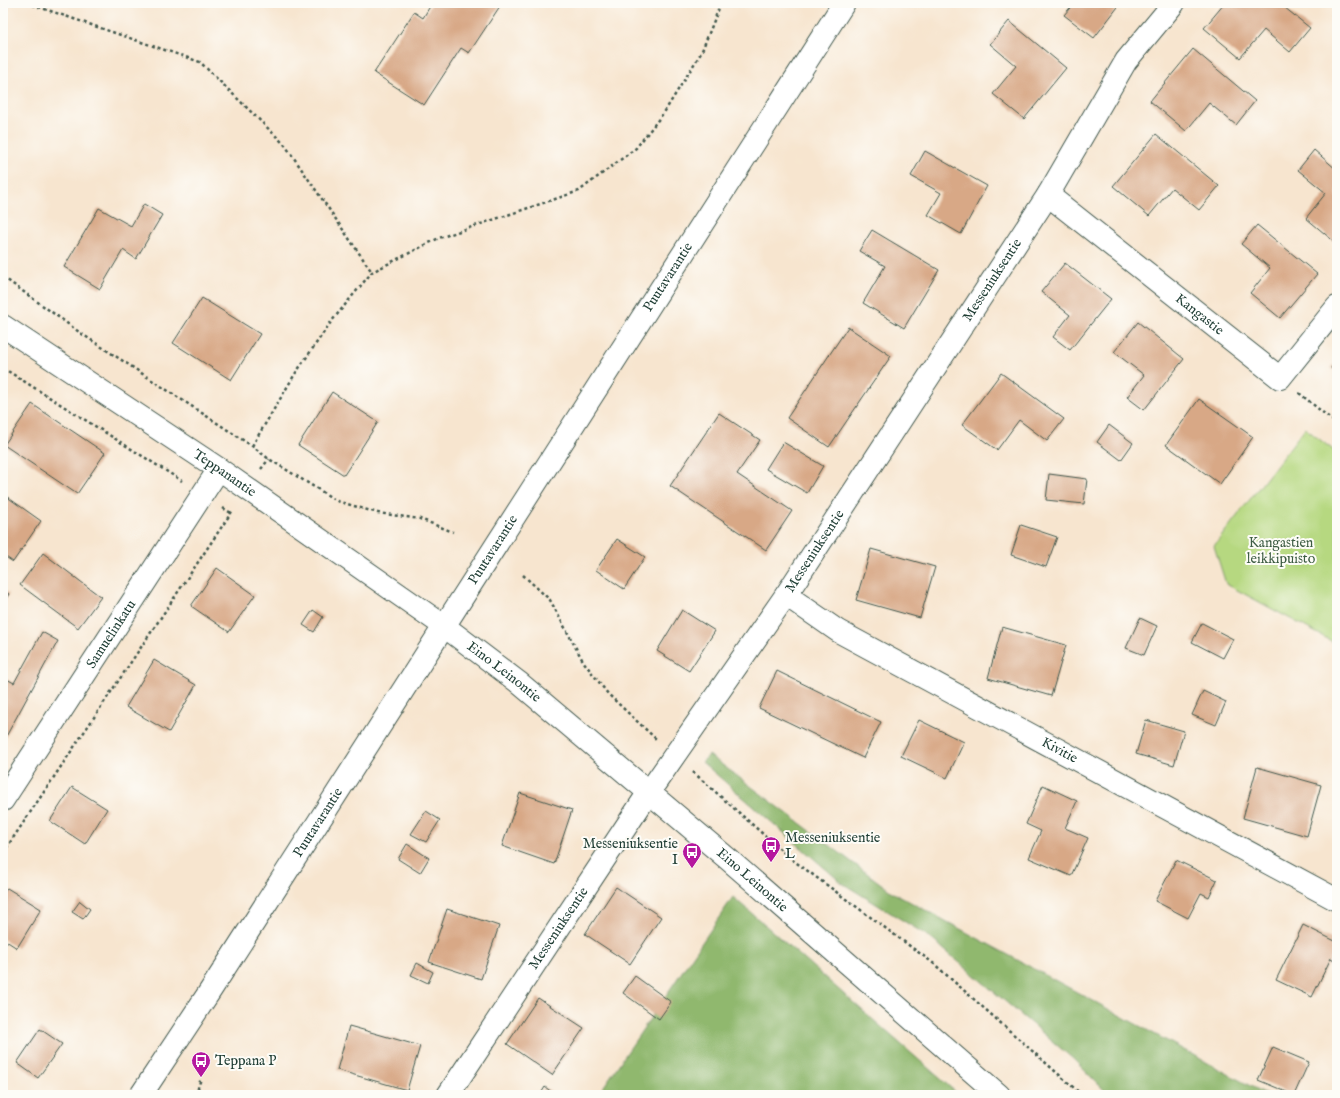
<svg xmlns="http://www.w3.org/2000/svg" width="1340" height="1098" viewBox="0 0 1340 1098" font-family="'IM FELL English',serif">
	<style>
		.green { fill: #b6d880; stroke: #6a8a5a }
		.forest { fill: #90b86e; stroke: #587a51 }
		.building { fill: #d8a886 }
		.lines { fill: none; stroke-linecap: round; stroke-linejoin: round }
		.minor-casing { stroke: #3f564b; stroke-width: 24 }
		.tertiary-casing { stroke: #3f564b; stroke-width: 24 }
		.secondary-casing { stroke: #3f564b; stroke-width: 24 }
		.path { stroke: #3f564b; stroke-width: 2.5; stroke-dasharray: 3 3; stroke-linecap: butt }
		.minor { stroke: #fff; stroke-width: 22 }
		.tertiary { stroke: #fff; stroke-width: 22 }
		.secondary { stroke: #fff; stroke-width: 22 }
		.labels { text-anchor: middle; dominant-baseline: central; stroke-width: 4; stroke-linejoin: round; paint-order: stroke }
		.street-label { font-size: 14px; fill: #1f3d34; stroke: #fdfcf7 }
		.park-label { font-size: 14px; fill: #3d5c43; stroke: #fdfcf7 }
		.poi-label { font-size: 14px; fill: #1f3d34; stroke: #fdfcf7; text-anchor: start }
	</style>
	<rect width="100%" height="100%" fill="#fdfcf7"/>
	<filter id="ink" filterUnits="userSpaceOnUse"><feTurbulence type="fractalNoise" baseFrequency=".025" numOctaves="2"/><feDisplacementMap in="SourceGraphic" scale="8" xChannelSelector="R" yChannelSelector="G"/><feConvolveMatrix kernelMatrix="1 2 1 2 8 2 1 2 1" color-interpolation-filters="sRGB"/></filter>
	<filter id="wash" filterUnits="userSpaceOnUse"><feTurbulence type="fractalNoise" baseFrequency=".012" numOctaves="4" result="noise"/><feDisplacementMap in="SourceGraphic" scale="16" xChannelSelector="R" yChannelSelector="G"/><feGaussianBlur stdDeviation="0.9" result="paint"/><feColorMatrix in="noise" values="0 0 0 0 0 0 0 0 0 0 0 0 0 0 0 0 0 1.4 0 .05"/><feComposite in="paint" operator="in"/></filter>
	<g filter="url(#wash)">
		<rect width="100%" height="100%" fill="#f7e5cf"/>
		<path class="green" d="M1305,428L1337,453V644L1226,584L1214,546Z"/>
		<path class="forest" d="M709,755L892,892L1267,1095H1109L1072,1058L928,936L842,883L702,762Z
			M733,897L959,1095H598Z"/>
		<g id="blocks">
			<path class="building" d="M432,3H502L469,53L461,48L424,105L374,73L414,12L423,18Z
				M1074,3H1121L1094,38L1064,15Z
				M1225,3H1279L1310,28L1290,52L1264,30L1240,58L1204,28Z
				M1009,21L1066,68L1024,119L993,94L1016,66L990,44Z
				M1193,49L1255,101L1236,125L1209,103L1186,131L1150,101Z
				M1156,134L1219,186L1199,210L1172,188L1149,216L1113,186Z
				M1314,150L1337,170V244L1306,218L1326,193L1298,170Z
				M925,151L987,186L961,234L928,215L941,193L911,176Z
				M144,204L162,215L136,259L123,250L100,289L64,267L99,208L131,226Z
				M1257,225L1317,274L1280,318L1250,293L1270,268L1241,244Z
				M872,230L939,270L904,328L863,303L885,266L859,251Z
				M1065,263L1111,299L1070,350L1053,337L1070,315L1041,292Z
				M202,298L260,334L231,380L173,343Z
				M1138,322L1184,359L1144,410L1127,397L1144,375L1114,352Z
				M848,327L891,356L829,447L787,418Z
				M1337,361V373L1331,368Z
				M1001,373L1064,419L1047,441L1019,420L997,450L962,425Z
				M332,392L378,422L344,475L298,445Z
				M1199,399L1253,437L1220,484L1166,445Z
				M32,404L105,453L77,494L4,445Z
				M719,413L760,440L737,474L792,511L766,550L670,486Z
				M1109,425L1133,443L1121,460L1097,442Z
				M783,442L823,466L807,493L766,469Z
				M1049,474L1087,479L1084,504L1046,500Z
				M3,494L41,521L13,562L3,555Z
				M1021,525L1057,537L1046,567L1011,555Z
				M617,539L645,557L624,589L596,570Z
				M871,549L935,567L920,618L856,600Z
				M43,553L101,597L78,628L20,585Z
				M217,568L255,595L229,632L191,606Z
				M3,590L9,594L3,603Z
				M313,610L323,617L314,632L303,625Z
				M682,610L715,631L689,671L657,651Z
				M1140,618L1157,626L1144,655L1126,648Z
				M1202,623L1233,639L1223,658L1192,642Z
				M1002,627L1066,645L1051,696L988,678Z
				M42,632L58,641L3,742V677L14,683Z
				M154,660L196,685L169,732L126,707Z
				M777,671L881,722L863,758L759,708Z
				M1203,691L1226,702L1216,725L1192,715Z
				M919,720L964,742L947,778L901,756Z
				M1146,720L1184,731L1174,765L1136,754Z
				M1257,767L1321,785L1307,836L1243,818Z
				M1043,785L1077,801L1065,828L1088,838L1071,876L1029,858L1041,831L1026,824Z
				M72,787L107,809L85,844L50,821Z
				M520,793L572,810L554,864L502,846Z
				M426,811L440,820L426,842L411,834Z
				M407,844L429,858L420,873L398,859Z
				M1176,860L1217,880L1209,897L1201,893L1188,918L1155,901Z
				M616,887L661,917L630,964L585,934Z
				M7,888L41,909L17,948L3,939V894Z
				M80,901L90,909L83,919L72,912Z
				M447,909L499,926L481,979L429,962Z
				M1303,925L1337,942V962L1331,958L1312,997L1276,980Z
				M417,963L433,972L428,983L411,975Z
				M635,976L671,1002L659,1019L623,993Z
				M538,998L584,1028L552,1075L507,1044Z
				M349,1026L420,1046L407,1090L337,1070Z
				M40,1029L62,1044L38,1078L17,1063Z
				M1273,1047L1309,1062L1294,1095L1258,1080Z
				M545,1087L556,1095H540Z"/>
		</g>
	</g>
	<g filter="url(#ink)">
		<use href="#blocks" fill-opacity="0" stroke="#3f564b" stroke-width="1"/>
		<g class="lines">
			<defs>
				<g id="minor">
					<path id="s1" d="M1048,195L1280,378L1337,307"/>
					<path id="s2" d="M786,595L838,631L1337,900"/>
					<path id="s3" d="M3,800L219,469"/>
					<path id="s4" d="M448,1095L649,792L786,595L1048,195L1126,61L1174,3"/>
				</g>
				<g id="tertiary">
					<path id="s5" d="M3,326L219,469L444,626L518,682L728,859L999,1095"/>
				</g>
				<g id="secondary">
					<path id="s6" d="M141,1095L210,991L844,3"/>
				</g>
			</defs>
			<use href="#minor" class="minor-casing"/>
			<use href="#tertiary" class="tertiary-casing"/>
			<use href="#secondary" class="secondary-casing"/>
			<path class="path" d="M27,3L200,62L285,145L372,272
				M3,277L82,334L252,446L269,459L337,501L378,513L420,519L453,532
				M3,368L182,481
				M1299,393L1337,424
				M252,446L295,374L331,322L372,272L439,238L579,191L636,148L665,111L701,53L721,3
				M261,469L269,459
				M223,508L231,513
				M523,575L550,600L583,661L608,694L656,739
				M693,772L790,858L933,963L1082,1095
				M3,853L233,510
				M196,1095L201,1078"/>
			<use href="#minor" class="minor"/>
			<use href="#tertiary" class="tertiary"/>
			<use href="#secondary" class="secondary"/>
		</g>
	</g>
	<defs>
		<symbol id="bus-pin" viewBox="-11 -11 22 30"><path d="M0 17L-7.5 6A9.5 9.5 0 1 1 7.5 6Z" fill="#b5179e" stroke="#fdfcf7"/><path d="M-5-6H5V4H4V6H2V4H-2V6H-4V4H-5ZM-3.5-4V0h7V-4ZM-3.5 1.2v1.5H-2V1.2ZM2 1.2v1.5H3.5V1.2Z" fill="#fff"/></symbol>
	</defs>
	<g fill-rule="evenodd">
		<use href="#bus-pin" x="760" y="835" width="22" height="30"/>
		<use href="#bus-pin" x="681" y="841" width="22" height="30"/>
		<use href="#bus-pin" x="190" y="1050" width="22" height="30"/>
	</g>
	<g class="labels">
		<g class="street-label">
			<text stroke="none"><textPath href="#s6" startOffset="973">Puutavarantie</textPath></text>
			<text stroke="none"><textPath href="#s4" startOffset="980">Messeniuksentie</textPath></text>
			<text stroke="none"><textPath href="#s1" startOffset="193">Kangastie</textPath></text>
			<text stroke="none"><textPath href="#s5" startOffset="266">Teppanantie</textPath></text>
			<text stroke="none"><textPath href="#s6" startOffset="649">Puutavarantie</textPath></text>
			<text stroke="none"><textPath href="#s4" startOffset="656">Messeniuksentie</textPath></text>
			<text stroke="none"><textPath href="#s3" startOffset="198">Samuelinkatu</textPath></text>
			<text stroke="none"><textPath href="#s5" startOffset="609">Eino Leinontie</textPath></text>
			<text stroke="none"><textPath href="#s2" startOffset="315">Kivitie</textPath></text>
			<text stroke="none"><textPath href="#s6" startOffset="325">Puutavarantie</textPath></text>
			<text stroke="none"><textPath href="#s5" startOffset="933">Eino Leinontie</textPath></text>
			<text stroke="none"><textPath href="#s4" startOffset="200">Messeniuksentie</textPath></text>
		</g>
		<g class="park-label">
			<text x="1281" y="543">Kangastien<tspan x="1281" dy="16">leikkipuisto</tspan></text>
		</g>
		<g class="poi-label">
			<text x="785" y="838">Messeniuksentie<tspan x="785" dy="16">L</tspan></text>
			<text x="678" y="844" text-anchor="end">Messeniuksentie<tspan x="678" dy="16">I</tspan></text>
			<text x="215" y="1061">Teppana P</text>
		</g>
	</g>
	<rect width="1340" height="1098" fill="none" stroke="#fdfcf7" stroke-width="16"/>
</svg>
